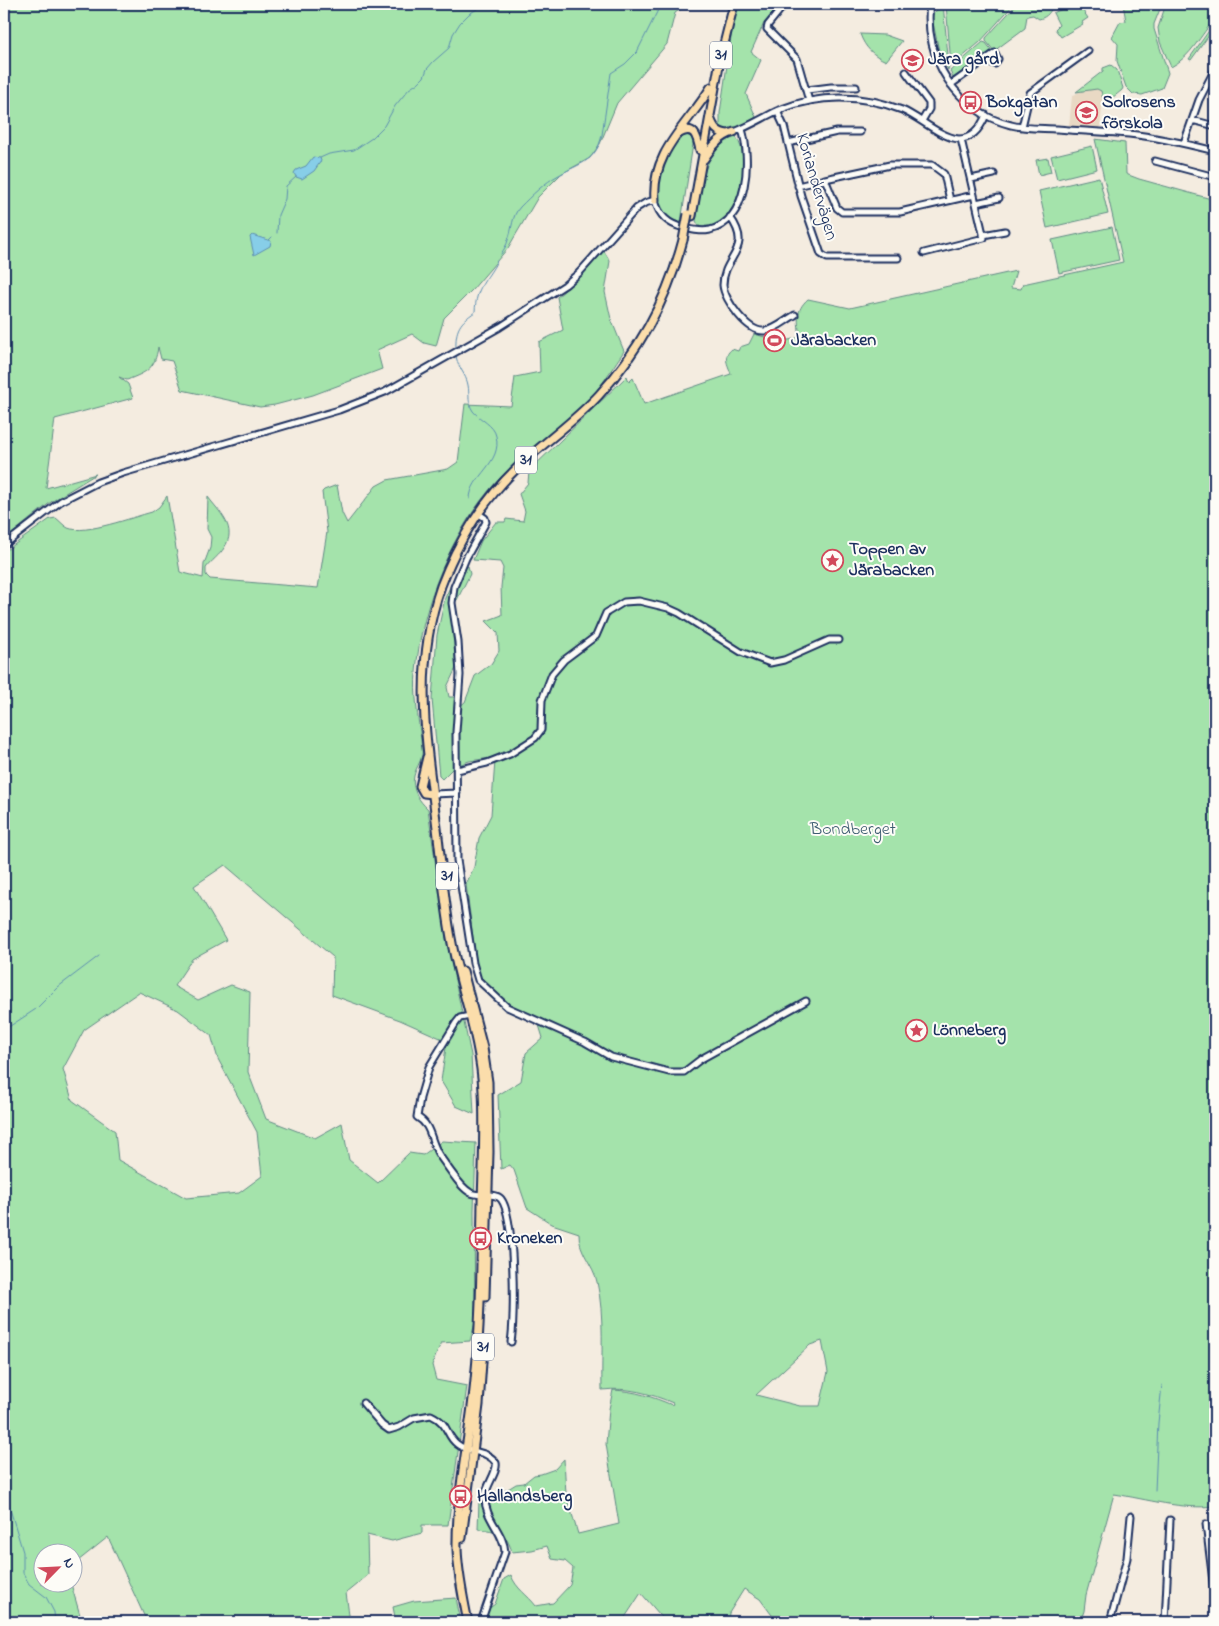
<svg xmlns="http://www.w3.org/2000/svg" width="1219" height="1626" viewBox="0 0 1219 1626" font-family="'Indie Flower',sans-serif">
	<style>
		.built { fill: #e9d9c4 }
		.green { fill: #a4e3ab; stroke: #608984; fill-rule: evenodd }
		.water { fill: #87cee8; stroke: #5c8eb1 }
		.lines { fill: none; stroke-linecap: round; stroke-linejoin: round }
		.stream { stroke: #5c8eb1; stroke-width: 1 }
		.minor-casing { stroke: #1b2f5e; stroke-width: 9 }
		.highway-casing { stroke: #1b2f5e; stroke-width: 11 }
		.minor { stroke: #fdfcf7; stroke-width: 5 }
		.highway { stroke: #fbddab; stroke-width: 7 }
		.highway-bridge-casing { stroke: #1b2f5e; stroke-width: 11; stroke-linecap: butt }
		.highway-bridge { stroke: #fbddab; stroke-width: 7 }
		.labels { text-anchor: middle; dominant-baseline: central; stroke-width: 4; stroke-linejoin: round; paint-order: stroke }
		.shield { fill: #fdfcf7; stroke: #5f6c8c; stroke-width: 1 }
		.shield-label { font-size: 16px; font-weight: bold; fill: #1b2f5e }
		.poi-label { font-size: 18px; font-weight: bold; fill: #1b2f5e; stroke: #fdfcf7; text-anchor: start }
		.street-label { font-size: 18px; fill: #1b2f5e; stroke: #fdfcf7 }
		.park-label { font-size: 18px; fill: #3d5c71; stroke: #fdfcf7 }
	</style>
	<rect width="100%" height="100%" fill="#f4ece0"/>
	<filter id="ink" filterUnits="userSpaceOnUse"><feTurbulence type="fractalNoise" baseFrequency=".02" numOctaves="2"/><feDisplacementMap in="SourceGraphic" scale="10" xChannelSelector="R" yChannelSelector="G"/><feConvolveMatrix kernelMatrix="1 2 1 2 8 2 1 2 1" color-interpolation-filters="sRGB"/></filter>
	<g filter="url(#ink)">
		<path class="built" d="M1091,89H1097L1101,91L1103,99L1100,128L1069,126L1072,96L1079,92Z"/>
		<path class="green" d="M4,4H688L675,13L667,44L617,103L600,144L590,158L561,174L538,197L508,248L472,290L444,318L436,346L424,343L412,334L377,350L382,369L313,395L275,405L260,407L182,390L172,361L161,359L158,347C155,369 147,372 127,380L119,377L128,384L133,398L55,419L46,488L96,474L51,502L4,540Z
			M739,4H781L764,23L751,52L761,60L746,94L756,117C746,123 734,132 722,129L720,125V113L734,17Z
			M943,4L949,66L948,70L939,51L932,18L933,14Z
			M946,4H1014L980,42L952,66L951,65Z
			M1017,4H1053C1051,12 1047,17 1039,19L1033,15L1027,16L1025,28L994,51L986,41V38Z
			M1074,4H1078L1088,18L1082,22L1083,24L1061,37L1055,29L1059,25L1053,13Z
			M1123,4H1162L1154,24V29L1168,73L1162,88L1142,95L1133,94L1126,87L1117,61L1118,44L1112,37L1120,22L1126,21Z
			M1166,4H1215V19C1200,35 1192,56 1171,67L1160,42L1158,28Z
			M1215,22V27L1191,60L1189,59Z
			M860,34L885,35L902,41L886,61C873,55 865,48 860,34Z
			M983,42L986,43L993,52L956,79L953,78L950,71Z
			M1111,65L1117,70L1123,88L1122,90C1116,95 1111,100 1103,99L1101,91L1097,89L1076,92L1103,71V68Z
			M686,135L693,138V144L681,222C640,218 661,148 686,135Z
			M736,137C752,158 740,219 711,226C707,226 702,226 699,226L696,221C700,191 702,147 736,137Z
			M1095,139L1125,143L1126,174L1139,179L1215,200V1506C1182,1510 1147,1499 1114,1494L1086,1595L1084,1611L1080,1622H777L760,1599L744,1589L729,1613L728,1622H666L641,1593L622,1622H485L483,1613L495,1604L504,1579L511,1575C516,1589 528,1595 536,1606L553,1603L570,1585L573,1568L565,1561L552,1559L547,1546L532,1550L512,1552C506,1531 497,1531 478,1529L479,1500L508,1489L516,1484L524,1483L534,1475L541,1474L555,1469L564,1459L566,1494L578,1534L619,1524L606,1444L609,1409L613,1390C635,1391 653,1397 672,1405L673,1403C649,1393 628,1387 602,1390C601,1354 605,1317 597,1282C594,1265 578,1252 579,1233L552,1224L527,1208L514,1170L510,1165L501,1169L498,1095L521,1081L526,1053L543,1038L539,1025L509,1005L479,975L476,960L466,884L474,867L479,838L491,815L495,761L498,757L469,761L454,767L442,779L439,776L432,699L437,635L445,598L454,578L468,566L470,574L457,600L450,603L456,668L447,687L449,697H455L460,706L465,702L475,676L491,664L499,651L498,633L486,621L502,615L501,587L503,568L500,562L473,560L481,541L496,522H505L506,519L523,521L525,511L519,494L528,483L529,471L627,376L629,382L633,378L644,404L731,374C728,364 722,357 732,349L738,351L740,347L749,344L754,334L765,337L775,334L774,341L778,343L800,337C798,322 795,310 808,299L850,308L1016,271L1011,288L1021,289L1023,284L1123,262ZM822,1341L828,1372L820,1406H800L756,1395L810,1345Z
			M1092,146L1097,169L1057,179L1051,156Z
			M1048,158L1051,172L1039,175L1036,160Z
			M1099,177L1108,214L1047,228L1039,191Z
			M1112,227L1119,260L1059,273L1052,240Z
			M604,251L610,261L605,292L611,319L624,351C614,365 605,381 594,394C566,427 527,449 498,480C452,530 421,605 416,672C414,694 418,718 421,740C421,745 423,751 422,755C421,762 415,769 414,776C411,789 419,801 428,809L446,938L471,1055L474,1114L456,1106L441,1081L447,1041L400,1020L332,995L333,957L225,865L194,886L226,940L192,959L174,986L198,1000L231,985L250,992L248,1072L266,1119L315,1138L342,1123L349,1160L378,1183L409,1153L423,1155L442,1141L476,1143L474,1211L475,1323L470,1341L441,1343L432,1365L436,1380L467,1386L448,1525H422V1533L392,1541L367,1535L368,1575L346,1593L350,1622H147L108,1537L73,1565L72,1554H42V1584H71L82,1622H4V552L50,519L56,518C60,521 64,526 68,528C85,535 133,517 152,512L159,507L167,496L180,572L203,578L204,564L210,548L211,537L207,529L208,497C220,513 238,528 224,548C220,555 211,561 206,568V575L210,579L318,588L327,532L322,492L324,490L337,485L342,513L347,523L376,486L387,480L448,469L458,462L465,404L511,406L515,377L540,372L539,342L563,330L557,297L579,278ZM139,992L178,1010L211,1035L218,1059L257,1132L262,1176L239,1193L186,1198L118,1160L115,1131L72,1100L63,1069L84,1030Z
			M456,1598L461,1622H396L393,1607L414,1601Z"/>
		<path class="water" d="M313,157L320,158L321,161L314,171L302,179L296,177L294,173L296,170L306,166Z
			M252,235L271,241L270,246L254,255L250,237Z"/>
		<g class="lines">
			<path class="stream" d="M320,158L329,154L354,150L372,138L384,126L395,106L409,89L418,83L424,77L427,69L433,62L449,48L453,34L460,23L469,14L485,4
				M277,233L278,215L285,199L286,186L296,177
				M269,240L272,237
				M501,254C504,249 507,245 508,240C513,228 511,217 520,207C531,196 545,182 559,175C580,163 596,162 602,135L611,73L625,64L637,52L661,4
				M456,349C455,329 460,322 475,312C476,286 486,282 497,261
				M456,356C458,368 466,374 468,385C470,395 467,402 473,411C480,420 494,425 496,436C503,463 470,476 470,499
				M4,1030L36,1009L58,987L99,956
				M4,1474L10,1509L23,1552V1573L29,1584L46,1597L54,1612L55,1622
				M1155,1491L1158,1423L1162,1385"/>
			<defs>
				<path id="minor" d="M785,4L768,25L767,29L797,59L809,101
					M930,4C923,58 957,112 1011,125C1026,129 1042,128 1057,129C1081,131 1105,132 1129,134C1158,137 1187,144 1215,151
					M906,72L929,103V109L922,121
					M951,85L953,83L995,53L998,59L995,64L985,60
					M807,90L831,87H856
					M777,111L784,126L801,196L821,254L827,258H898
					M1192,120L1215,126
					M1022,127L1030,93L1088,51
					M734,132C750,126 764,117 779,110C818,94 862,94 902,110C919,117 941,138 959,139C973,139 981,127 986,115
					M788,143L837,132H860
					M1184,143L1199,100L1215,69
					M1155,161L1215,177
					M971,179L994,174
					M798,186L825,179
					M950,200L944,174L932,165H890L825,179L837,208L842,212H900L974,195
					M976,203L999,198
					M730,217C754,250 723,256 723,285C724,300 748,333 765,331C775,330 786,320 795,315
					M983,235L1005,231
					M924,253L984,238L961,139
					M482,516L485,518L486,522L466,558L454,587L452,603L458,642L460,675L456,732L457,860L473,963L478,980L507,1007L585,1042L611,1057L669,1072H684L701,1059L806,1001
					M4,545L61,501L98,482L123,473L339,410L385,392L500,327L565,285L579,273L637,208L645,203L655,200C659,216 668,224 684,228C693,230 701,232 710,230C749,220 751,159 742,129
					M457,770L487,763L510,754L535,738L541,730L542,700L552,674L564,660L596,636L606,613L624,602L639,601L668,608L679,613L741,652L770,663L784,660L829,640H839
					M433,794L457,793
					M470,1016L460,1018L456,1023L429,1067L420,1098L417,1117C430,1124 430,1137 436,1149C438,1155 443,1160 446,1165C453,1174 461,1188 471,1193C480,1197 495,1192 501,1199C515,1216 515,1319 511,1342
					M363,1403L382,1425L389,1430L399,1427L414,1418L431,1415C450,1424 445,1435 457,1444C469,1454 487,1449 496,1463C498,1472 486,1485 485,1497C484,1518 504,1532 505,1552L481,1622
					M1206,1524L1215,1598
					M1110,1622L1127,1558L1131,1516
					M1165,1622L1170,1520"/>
				<path id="highway" d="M710,117C713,127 717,133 728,134
					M678,134C694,124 697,136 700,150
					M704,159C712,147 720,136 734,132
					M655,200C651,152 688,125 711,87
					M692,216L720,60L734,4
					M427,757L420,786L424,793L433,794
					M463,971L483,1048L488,1082L489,1152L485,1297
					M462,1538L479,1405L483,1348
					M468,1622C463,1598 458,1574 457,1549C456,1493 470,1436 475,1380C481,1321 481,1261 482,1202C483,1165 485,1127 483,1091C481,1044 464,999 454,953C445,912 442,870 437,828C427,745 412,669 441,586C457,543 483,501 516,469C543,443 574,422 599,395C639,351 668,297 683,240"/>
			</defs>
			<use href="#minor" class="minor-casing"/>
			<use href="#highway" class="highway-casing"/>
			<use href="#minor" class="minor"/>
			<use href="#highway" class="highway"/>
			<defs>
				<path id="highway-bridge" d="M683,240L688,214"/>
			</defs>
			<use href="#highway-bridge" class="highway-bridge-casing"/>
			<use href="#highway-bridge" class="highway-bridge"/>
		</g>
	</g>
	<defs>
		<symbol id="school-ring" viewBox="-11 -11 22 22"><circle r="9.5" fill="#fdfcf7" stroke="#d1495b" stroke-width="1.5"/><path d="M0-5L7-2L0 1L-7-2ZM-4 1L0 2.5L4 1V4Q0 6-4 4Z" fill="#d1495b"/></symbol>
		<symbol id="bus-ring" viewBox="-11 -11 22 22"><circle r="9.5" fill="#fdfcf7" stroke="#d1495b" stroke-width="1.5"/><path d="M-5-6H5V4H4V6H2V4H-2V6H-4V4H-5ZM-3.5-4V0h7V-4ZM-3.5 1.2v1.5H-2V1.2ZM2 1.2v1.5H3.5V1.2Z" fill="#d1495b"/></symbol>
		<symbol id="stadium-ring" viewBox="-11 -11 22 22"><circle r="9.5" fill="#fdfcf7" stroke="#d1495b" stroke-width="1.5"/><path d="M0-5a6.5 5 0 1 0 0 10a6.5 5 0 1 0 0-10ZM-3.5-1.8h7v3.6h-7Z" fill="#d1495b"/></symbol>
		<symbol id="sight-ring" viewBox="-11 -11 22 22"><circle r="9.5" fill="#fdfcf7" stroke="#d1495b" stroke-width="1.5"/><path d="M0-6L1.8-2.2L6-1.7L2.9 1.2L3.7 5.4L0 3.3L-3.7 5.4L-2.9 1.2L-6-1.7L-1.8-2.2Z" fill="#d1495b"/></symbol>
	</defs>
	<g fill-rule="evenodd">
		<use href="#school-ring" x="900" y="48" width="25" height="25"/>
		<use href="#bus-ring" x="958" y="90" width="25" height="25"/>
		<use href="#school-ring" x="1074" y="100" width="25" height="25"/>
		<use href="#stadium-ring" x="762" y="328" width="25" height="25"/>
		<use href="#sight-ring" x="820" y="548" width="25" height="25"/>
		<use href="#sight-ring" x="904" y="1018" width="25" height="25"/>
		<use href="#bus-ring" x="468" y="1226" width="25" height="25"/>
		<use href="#bus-ring" x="448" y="1484" width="25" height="25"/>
	</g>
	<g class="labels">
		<g class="shield">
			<rect x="710" y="41.5" width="22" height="27" rx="4"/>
			<rect x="515" y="446.5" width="22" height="27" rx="4"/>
			<rect x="436" y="862.5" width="22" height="27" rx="4"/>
			<rect x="472" y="1333.5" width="22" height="27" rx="4"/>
		</g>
		<g class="shield-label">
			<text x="721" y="55">31</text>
			<text x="526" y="460">31</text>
			<text x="447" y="876">31</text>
			<text x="483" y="1347">31</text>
		</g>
		<g class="poi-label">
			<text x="928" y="60">Jära gård</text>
			<text x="986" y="103">Bokgatan</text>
			<text x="1102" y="103">Solrosens<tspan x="1102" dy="21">förskola</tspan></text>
			<text x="791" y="341">Järabacken</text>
			<text x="849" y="550">Toppen av<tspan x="849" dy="21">Järabacken</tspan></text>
			<text x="933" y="1031">Lönneberg</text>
			<text x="497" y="1239">Kroneken</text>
			<text x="477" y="1497">Hallandsberg</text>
		</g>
		<g class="street-label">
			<text transform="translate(816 187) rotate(74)">Koriandervägen</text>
		</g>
		<g class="park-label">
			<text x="853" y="830">Bondberget</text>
		</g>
	</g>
	<rect width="1219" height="1626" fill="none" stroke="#fdfcf7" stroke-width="20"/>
	<rect x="10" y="10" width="1199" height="1606" fill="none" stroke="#1b2f5e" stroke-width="2" filter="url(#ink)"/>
	<g transform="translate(58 1568) rotate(66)"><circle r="24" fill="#fdfcf7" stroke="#a3aaba"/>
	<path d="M0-4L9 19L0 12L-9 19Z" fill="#d1495b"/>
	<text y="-8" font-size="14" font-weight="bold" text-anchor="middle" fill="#1b2f5e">N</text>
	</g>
</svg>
